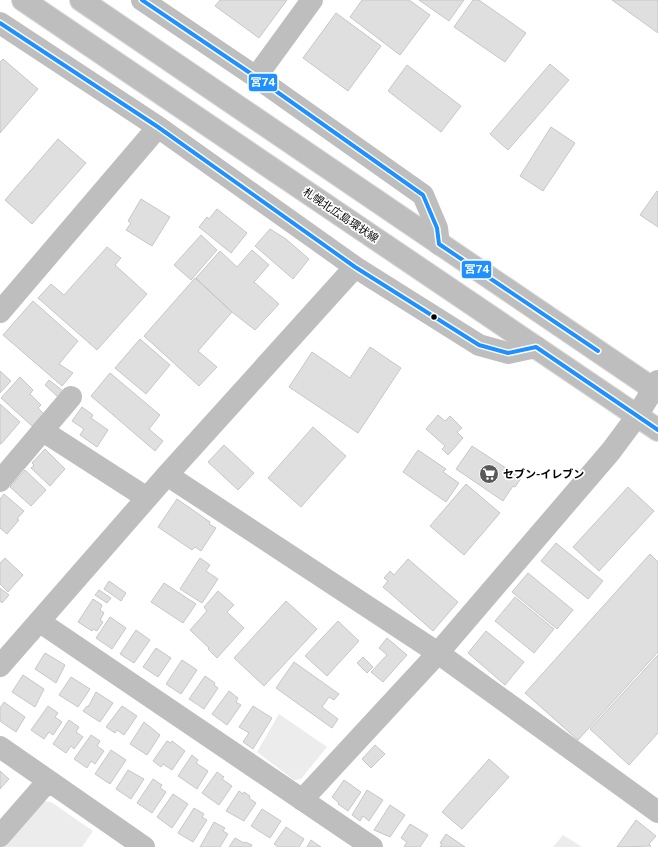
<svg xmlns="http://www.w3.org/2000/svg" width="658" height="847" viewBox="0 0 658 847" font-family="'Public Sans','Noto Sans JP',sans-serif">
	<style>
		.green { fill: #ececec }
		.building { fill: #dfdfdf; stroke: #c7c7c7 }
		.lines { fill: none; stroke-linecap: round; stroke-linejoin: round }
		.major-casing { stroke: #dbdbdb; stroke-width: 24 }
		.minor { stroke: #bebebe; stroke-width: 22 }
		.major { stroke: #bebebe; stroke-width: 22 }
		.bus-1-casing { stroke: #fff; stroke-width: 7 }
		.bus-1 { stroke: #1e90ff; stroke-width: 4 }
		.bus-dot { fill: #000; stroke: #fff; stroke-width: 1.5 }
		.labels { text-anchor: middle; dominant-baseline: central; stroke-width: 3.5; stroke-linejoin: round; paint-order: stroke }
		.street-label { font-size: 11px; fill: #000; stroke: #fff }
		.poi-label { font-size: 11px; font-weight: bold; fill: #000; stroke: #fff; text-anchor: start }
		.line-badge { stroke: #fff; stroke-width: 1.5 }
		.badge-label { font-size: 11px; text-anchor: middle; font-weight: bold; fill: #fff }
	</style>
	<rect width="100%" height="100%" fill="#fff"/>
	<path class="green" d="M279,714L327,747L301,779L294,780L257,752Z
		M40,801L51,802L93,831L82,847H2Z
		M563,835L582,847H553Z"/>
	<path class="building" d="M220,0H287L259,38L215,6Z
		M362,0H409L430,15L400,55L350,17Z
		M419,0H464L449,21Z
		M473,0H479L526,33L505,62L454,27Z
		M612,0H658V33Z
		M336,13L381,46L348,91L303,58Z
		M3,59L38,89L0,133V62Z
		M550,64L569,80L508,150L490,134Z
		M407,65L461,106L441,132L388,91Z
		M551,127L575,143L543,191L520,176Z
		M58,139L86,163L32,224L5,200Z
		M657,191L658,192V227L640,215Z
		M141,199L170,217L152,246L126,230L131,223L128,221Z
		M217,209L247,233L231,253L199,227L207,217L209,219Z
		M270,229L286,239L309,259L293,279L255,246Z
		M201,235L217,250L191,280L174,265Z
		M107,247L121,258L115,265L147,294L97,350L38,298L51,284L64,295Z
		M252,250L269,265L254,282L279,304L255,330L232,312L196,278L220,251L237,267Z
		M195,278L232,312L198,351L217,367L199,386L144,336Z
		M33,301L78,341L59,364L73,373L62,386L3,335Z
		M140,339L170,365L146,394L115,368Z
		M370,347L401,368L358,433L289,387L312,352L350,378Z
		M0,371L11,381L0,393Z
		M110,373L160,415L149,429L163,441L155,451L91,396Z
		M20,377L33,390L30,394L41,405L38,408L44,414L32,426L1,398Z
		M49,380L63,391L58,397L45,385Z
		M0,404L20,422L1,444H0Z
		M82,407L93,415L91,418L108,430L97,447L80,435L84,429L72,421Z
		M438,415L445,421L450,416L462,428L457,432L463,438L448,455L442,449L445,446L426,429Z
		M313,427L346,456L301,507L268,478Z
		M224,445L254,473L238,490L208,462Z
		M472,446L521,478L515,487L513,486L503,501L456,469Z
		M45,449L65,469L50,486L31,468L34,465L32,463Z
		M418,450L446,469L443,472L459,483L446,502L403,472Z
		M25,470L46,490L31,506L10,487Z
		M466,484L500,513L464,555L430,526Z
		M628,487L654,511L599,571L573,547Z
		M4,494L24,511L17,519L19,520L7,534L0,528V499Z
		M177,499L210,522L209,524L216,528L201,551L195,547L192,550L158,527Z
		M556,543L603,581L588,599L541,561Z
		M650,554L658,562V652L578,740L525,693Z
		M5,558L23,575L8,592L0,584V563Z
		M200,558L210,565L206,571L218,579L202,603L180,589Z
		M408,559L458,602L433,631L383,587L388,581L384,578L390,571L394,575Z
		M528,573L573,610L557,629L512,592Z
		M109,581L126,593L121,601L104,589Z
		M164,583L196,604L183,623L151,602Z
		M0,588L9,595L2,603L0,601Z
		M99,590L111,598L107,603L95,595Z
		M218,591L234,605L227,612L244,628L217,658L208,649L209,648L190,630L207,611L204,607Z
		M515,597L554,629L534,653L495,621Z
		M93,599L102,605L100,610L104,613L100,620L103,622L97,631L93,629L92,631L78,622Z
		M286,601L317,629L264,686L234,658Z
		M110,617L126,628L112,649L96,638Z
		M338,621L359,641L327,676L305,656Z
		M136,630L150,640L134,663L120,654Z
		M486,631L524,662L505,685L468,653Z
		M387,638L407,655L383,682L371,672L387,655L379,648Z
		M156,648L171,658L158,677L143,667Z
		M45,653L65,665L56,683L35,669Z
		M658,655V733L629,765L590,729Z
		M363,657L373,667L367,673L357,663Z
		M182,660L197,670L181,694L166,684Z
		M294,662L339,694L334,700L329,697L322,707L338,719L332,728L276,688Z
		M23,675L44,689L35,707L12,692Z
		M205,676L215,683L214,685L218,688L204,709L189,699Z
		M71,677L90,689L78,707L59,695Z
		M229,691L238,698L236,702L241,705L227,725L212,714Z
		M96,692L113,703L100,722L83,711L87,706L88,707Z
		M4,702L25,717L16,732L0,721V708Z
		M48,706L58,713L55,717L62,722L53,735L49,732L44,739L31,730Z
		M122,706L137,716L124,735L117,730L115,733L106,727Z
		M253,706L272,718L253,749L243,742L249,733L239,727Z
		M69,720L79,727L76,732L83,737L74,749L71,746L66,753L53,744Z
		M144,722L160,735L147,755L130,744Z
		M91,735L100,741L97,746L104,751L95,764L91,761L87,768L74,759Z
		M167,741L171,743L172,741L185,751L172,770L163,764L161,767L153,761Z
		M375,745L385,754L371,768L362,759Z
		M111,750L126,760L110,784L95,774Z
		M192,755L198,760L196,763L208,771L197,789L178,776Z
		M489,759L509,777L462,829L442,812Z
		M128,770L144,779L131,799L116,789Z
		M0,771L9,779L0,789Z
		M217,772L224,777L222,779L232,786L219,805L202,793Z
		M153,779L162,785L160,788L166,792L152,813L137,803Z
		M344,780L361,792L348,811L338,804L339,803L332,797Z
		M367,790L383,800L369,821L363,816L360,821L352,815Z
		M239,791L243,794L244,792L250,796L249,798L256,803L244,821L226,811Z
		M173,794L188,804L172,828L157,817Z
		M390,805L405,815L390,837L374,830Z
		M194,808L204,814L202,817L207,820L193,842L178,833Z
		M262,809L281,821L270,838L251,826Z
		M636,820L656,836L649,844L651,846L617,847Z
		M214,822L225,828L223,831L228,834L220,847H200Z
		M410,824L428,835L420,847H404L407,842L401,838Z
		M286,827L304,839L299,847H278L274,844Z
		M446,834L465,847H440L442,844L440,843Z
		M235,838L244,843L245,842L252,845L251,847H229Z
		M311,840L321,847H307Z"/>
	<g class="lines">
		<defs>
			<path id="major" d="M23,0L658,430
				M81,0L658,392"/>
		</defs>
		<use href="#major" class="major-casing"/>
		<path class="minor" d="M142,0L256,77L423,195L437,228L439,244
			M0,23L158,127L355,267L479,345L508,353L536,347
			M256,77L312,0
			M0,312L158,127
			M43,431L147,498
			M167,475L438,653L658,812
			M0,481L71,397
			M40,622L372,847
			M0,666L167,475L355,267
			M0,747L144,847
			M302,800L438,653L611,451L637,416L658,381
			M0,836L48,781"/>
		<use href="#major" class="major"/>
		<defs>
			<path id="bus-1" d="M142,0L256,77L423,195L437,228L439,244L598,351
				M0,23L158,127L355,267L479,345L508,353L536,347L658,430"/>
		</defs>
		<use href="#bus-1" class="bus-1-casing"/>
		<use href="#bus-1" class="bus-1"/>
	</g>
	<defs>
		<symbol id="supermarket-disc" viewBox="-11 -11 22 22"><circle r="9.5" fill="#595959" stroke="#fff"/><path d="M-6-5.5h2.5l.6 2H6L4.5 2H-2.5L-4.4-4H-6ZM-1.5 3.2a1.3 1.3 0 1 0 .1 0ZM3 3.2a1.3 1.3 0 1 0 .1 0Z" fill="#fff"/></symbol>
	</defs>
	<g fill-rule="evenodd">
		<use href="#supermarket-disc" x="478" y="463" width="22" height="22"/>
	</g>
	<circle class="bus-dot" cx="434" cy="317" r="3.5"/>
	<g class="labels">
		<g class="street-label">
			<text transform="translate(341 215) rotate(34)">札幌北広島環状線</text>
		</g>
		<g class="poi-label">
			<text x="503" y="474">セブン-イレブン</text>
		</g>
	</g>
	<g class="line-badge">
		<rect x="248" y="73" width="30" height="19" rx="4" fill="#1e90ff"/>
		<rect x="461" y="260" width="31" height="19" rx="4" fill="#1e90ff"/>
	</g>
	<g class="badge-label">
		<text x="263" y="86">宮74</text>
		<text x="477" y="273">宮74</text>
	</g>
</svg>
